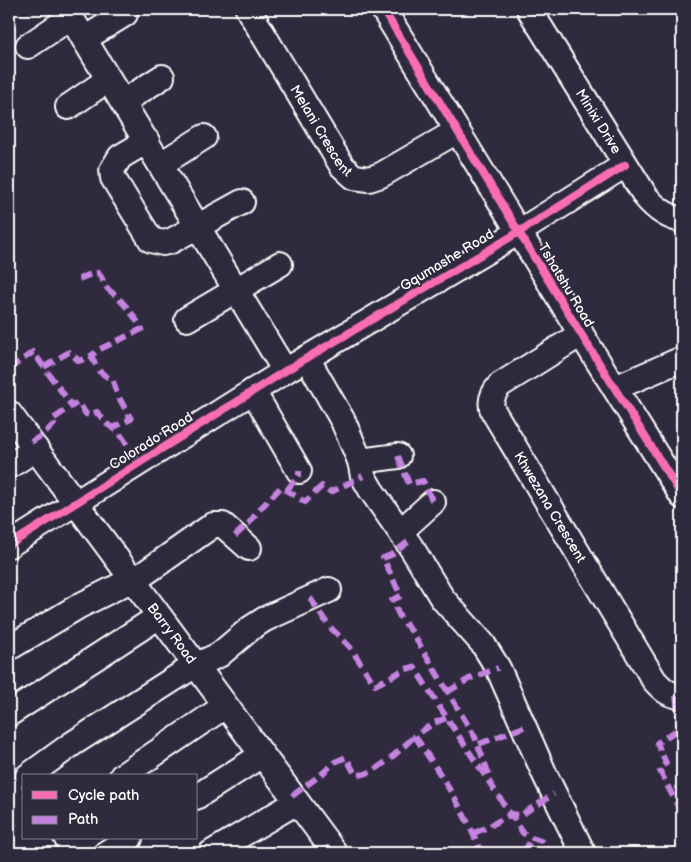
<svg xmlns="http://www.w3.org/2000/svg" width="691" height="862" viewBox="0 0 691 862" font-family="'Balsamiq Sans',sans-serif">
	<style>
		.lines { fill: none; stroke-linecap: round; stroke-linejoin: round }
		.minor-casing { stroke: #fff; stroke-width: 28 }
		.minor { stroke: #2f2a3d; stroke-width: 24 }
		.quiet { stroke: #c483df; stroke-width: 6; stroke-dasharray: 12 6; stroke-linecap: butt }
		.cycleway-casing { stroke: #2f2a3d; stroke-width: 11 }
		.cycleway { stroke: #f96db3; stroke-width: 8 }
		.labels { text-anchor: middle; dominant-baseline: central; stroke-width: 4; stroke-linejoin: round; paint-order: stroke }
		.street-label { font-size: 14px; fill: #fff; stroke: #2f2a3d }
	</style>
	<rect width="100%" height="100%" fill="#2f2a3d"/>
	<filter id="ink" filterUnits="userSpaceOnUse"><feTurbulence type="fractalNoise" baseFrequency=".02" numOctaves="2"/><feDisplacementMap in="SourceGraphic" scale="10" xChannelSelector="R" yChannelSelector="G"/><feConvolveMatrix kernelMatrix="1 2 1 2 8 2 1 2 1" color-interpolation-filters="sRGB"/></filter>
	<g filter="url(#ink)">
		<g class="lines">
			<defs>
				<g id="minor">
					<path d="M66,9L285,371"/>
					<path id="s1" d="M248,9L342,166L354,177L369,179L381,175L457,131"/>
					<path d="M383,9L581,334L682,496"/>
					<path id="s2" d="M529,9L646,197C656,209 667,217 682,220"/>
					<path d="M84,39L125,14"/>
					<path d="M28,46L71,17"/>
					<path d="M123,102L162,77"/>
					<path d="M68,107L109,79"/>
					<path d="M147,141L120,157L112,170L113,178L151,240L163,243L171,241L242,202"/>
					<path d="M161,164L204,137"/>
					<path d="M187,319L280,264"/>
					<path id="s3" d="M581,334L500,385C493,393 489,401 493,411L654,680C662,689 669,696 682,696"/>
					<path d="M307,358L343,421L360,461L363,476L371,490L413,550L442,598L483,644L498,668L545,775L583,853"/>
					<path d="M615,388L682,359"/>
					<path d="M253,391L299,471"/>
					<path id="s4" d="M9,413L335,853"/>
					<path d="M360,461L398,456"/>
					<path d="M9,466L36,449"/>
					<path d="M401,531L433,502"/>
					<path d="M9,545L285,371L519,232L625,165"/>
					<path d="M9,648L79,606L145,573L213,525H223L249,548"/>
					<path d="M9,714L158,617"/>
					<path d="M28,776L72,744L194,666L219,655L251,628L265,619L329,590"/>
					<path d="M122,776L225,706"/>
					<path d="M9,789L24,815"/>
					<path d="M196,797L262,755"/>
					<path d="M37,838L45,853"/>
					<path d="M9,844L24,835"/>
					<path d="M106,853L130,838"/>
					<path d="M211,853L297,802"/>
				</g>
			</defs>
			<use href="#minor" class="minor-casing"/>
			<use href="#minor" class="minor"/>
			<path class="quiet" d="M682,9V10
				M531,13L539,9
				M79,279L91,274L98,273C103,278 104,285 109,290C123,301 133,314 142,329L98,350L91,356
				M44,367L69,352L79,361L91,356L99,371L113,381L117,394L131,419L112,428
				M9,369L33,352L72,406L78,402L86,414L90,415L97,412L108,425L118,431L140,463
				M31,442L44,434L54,424L53,419L72,406
				M398,456L409,484L423,481L433,502
				M287,490L299,475V471
				M235,536L250,522L259,510L281,487L305,502L322,486L331,492L363,476
				M408,542L391,555L383,558L401,596L392,600L400,617L412,632L475,737L490,777
				M310,598L328,625L350,647L375,685L406,669L414,667L454,729L523,833L532,838L541,841L549,853
				M447,692L469,679L498,668
				M676,696L679,718L677,730L657,743L666,763L659,769L682,814
				M446,718L434,723L415,736C440,774 465,810 481,853H479
				M479,744L524,727
				M292,796L323,773L335,762L346,757L355,774C372,780 402,747 415,736
				M474,833L488,827L511,814L521,815L554,794
				M319,853L330,847
				M531,853L527,847L532,838"/>
			<defs>
				<path id="cycleway" d="M383,9L581,334L682,496
					M9,545L285,371L519,232L625,165"/>
			</defs>
			<use href="#cycleway" class="cycleway-casing"/>
			<use href="#cycleway" class="cycleway"/>
		</g>
	</g>
	<g class="labels">
		<g class="street-label">
			<text stroke="none"><textPath href="#s2" startOffset="132">Minixi Drive</textPath></text>
			<text stroke="none"><textPath href="#s1" startOffset="142">Melani Crescent</textPath></text>
			<text transform="translate(447 260) rotate(-31)">Gqumashe Road</text>
			<text transform="translate(566 285) rotate(59)">Tshatshu Road</text>
			<text transform="translate(151 441) rotate(-32)">Colorado Road</text>
			<text stroke="none"><textPath href="#s3" startOffset="236">Khwezana Crescent</textPath></text>
			<text stroke="none"><textPath href="#s4" startOffset="274">Barry Road</textPath></text>
		</g>
	</g>
	<rect width="691" height="862" fill="none" stroke="#2f2a3d" stroke-width="30"/>
	<rect x="15" y="15" width="661" height="832" fill="none" stroke="#fff" stroke-width="2" filter="url(#ink)"/>
	<rect x="22" y="774" width="175" height="65" fill="#2f2a3d" stroke="#827f8b"/>
	<rect x="32" y="791" width="25" height="8" fill="#f96db3" stroke="#827f8b"/>
	<text x="68" y="800" font-size="15" fill="#ffffff">Cycle path</text>
	<rect x="32" y="816" width="25" height="8" fill="#c483df" stroke="#827f8b"/>
	<text x="68" y="824" font-size="15" fill="#ffffff">Path</text>
</svg>
